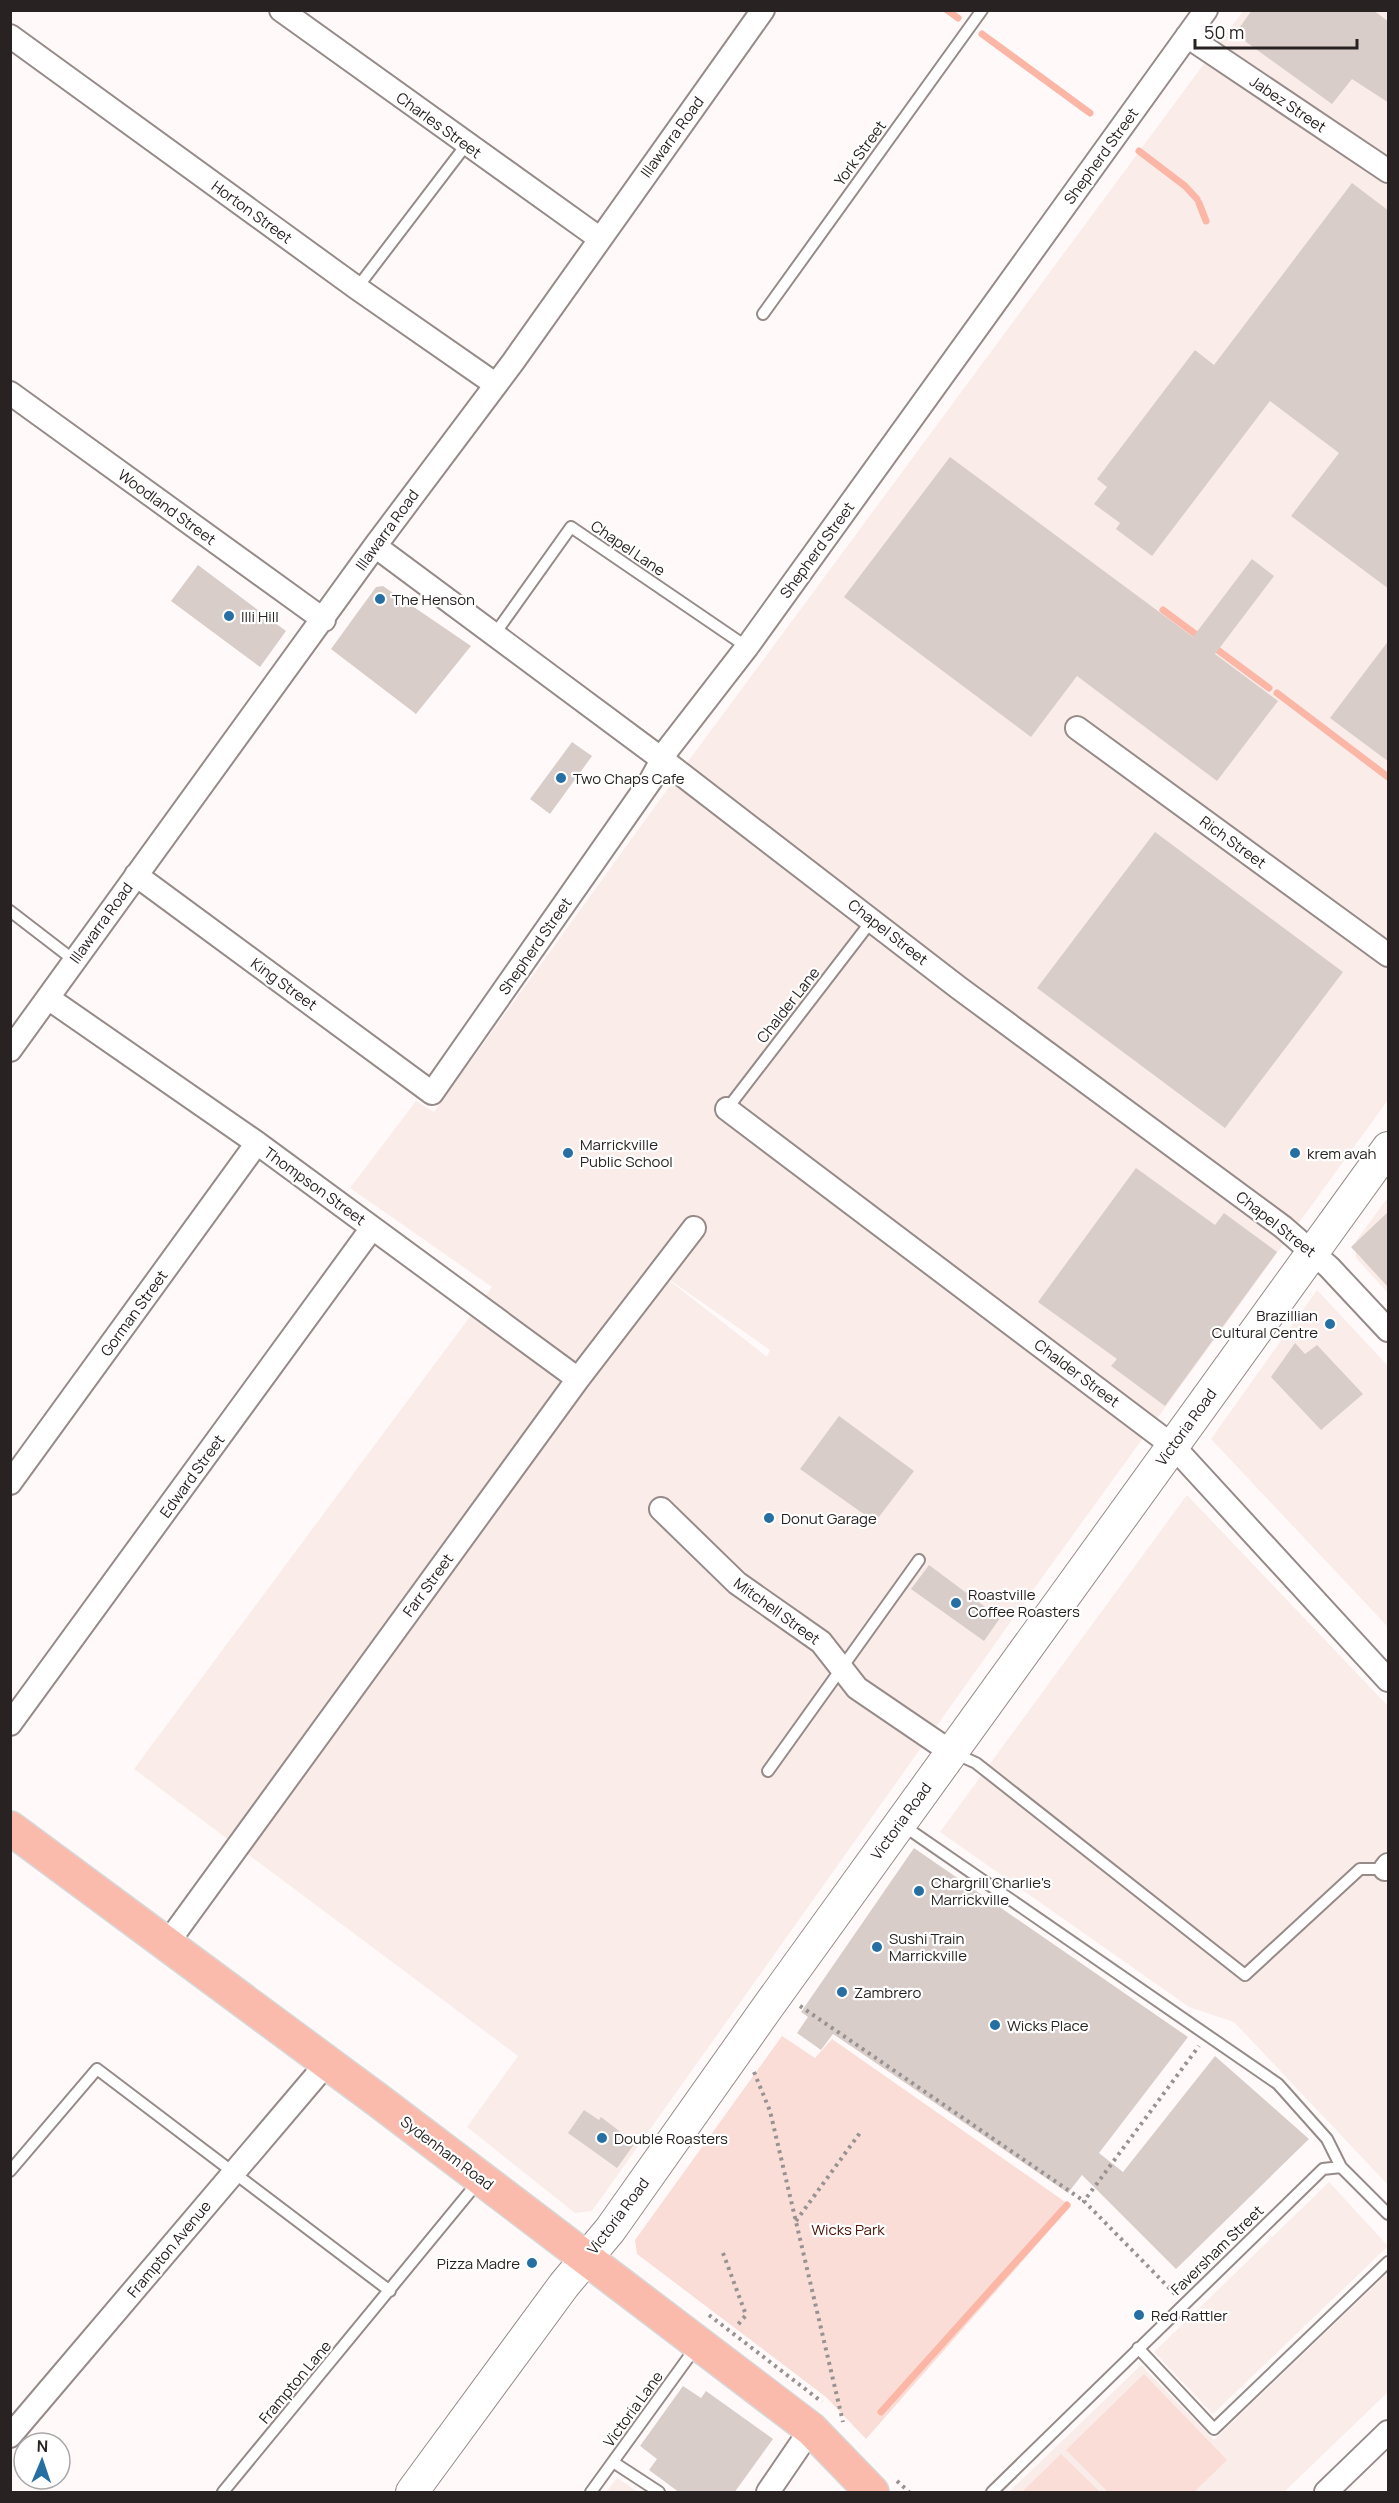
<svg xmlns="http://www.w3.org/2000/svg" width="1399" height="2503" viewBox="0 0 1399 2503" font-family="Manrope,sans-serif">
	<style>
		.built { fill: #f9ece9; fill-rule: evenodd }
		.green { fill: #f9ddd6 }
		.lines { fill: none; stroke-linecap: round; stroke-linejoin: round }
		.stream { stroke: #fbb6a6; stroke-width: 7 }
		.building { fill: #d9cdca }
		.service-casing { stroke: #968b89; stroke-width: 14 }
		.minor-casing { stroke: #968b89; stroke-width: 26 }
		.secondary-casing { stroke: #968b89; stroke-width: 34 }
		.primary-casing { stroke: #d8d7d7; stroke-width: 36 }
		.path { stroke: #989392; stroke-width: 4; stroke-dasharray: 3 4.5; stroke-linecap: butt }
		.service { stroke: #fff; stroke-width: 10 }
		.minor { stroke: #fff; stroke-width: 22 }
		.secondary { stroke: #fff; stroke-width: 32 }
		.primary { stroke: #fabbad; stroke-width: 33 }
		.poi-dot { fill: #266fa3; stroke: #fff; stroke-width: 2 }
		.labels { text-anchor: middle; dominant-baseline: central; stroke-width: 4.5; stroke-linejoin: round; paint-order: stroke }
		.street-label { font-size: 15px; fill: #282322; stroke: #fff }
		.poi-label { font-size: 15px; fill: #282322; stroke: #fff; text-anchor: start }
		.park-label { font-size: 15px; fill: #4c1205; stroke: #fff }
	</style>
	<rect width="100%" height="100%" fill="#fffaf9"/>
	<path class="built" d="M1243,11H1388V1100L1046,1572L592,2211L575,2213L467,2127L518,2056L134,1769L492,1287L350,1188L416,1101L434,1112L664,794ZM657,1271L770,1350L767,1356H766Z
		M1388,1197V1293L1356,1258V1241Z
		M1317,1290L1388,1366V1627L1211,1439Z
		M1187,1495L1388,1706V2185L1234,2022L1189,2007L940,1832Z
		M1329,2182L1388,2246L1213,2414L1154,2352Z
		M1388,2273V2392L1284,2492H1009L1141,2365L1214,2440Z
		M617,2478L638,2492H606Z"/>
	<path class="green" d="M782,2036L815,2058L832,2039L1071,2206L866,2439L826,2397L637,2254L635,2240Z
		M1144,2374L1227,2460L1194,2492H1108L1066,2450Z
		M1061,2454L1100,2492H1022Z"/>
	<g class="lines">
		<path class="stream" d="M947,10L958,18
			M982,34L1090,113
			M1139,151L1185,186L1197,199
			M1199,203L1206,221
			M1163,610L1202,639
			M1211,645L1269,688
			M1277,693L1388,777
			M881,2412L1067,2205"/>
	</g>
	<path class="building" d="M1252,10H1373L1389,22V103L1352,79L1332,104L1235,34Z
		M1352,183L1389,211V589L1291,516L1339,453L1270,401L1152,556L1116,529L1120,523L1094,504L1107,487L1097,479L1195,350L1214,365Z
		M950,457L1193,637L1252,559L1274,576L1215,654L1278,701L1217,781L1077,676L1031,737L844,597Z
		M198,565L286,631L260,667L171,601Z
		M383,586L471,646L416,714L331,649L376,587Z
		M1389,640V762L1330,718Z
		M572,742L592,756L550,814L530,799Z
		M1155,832L1343,972L1225,1128L1037,988Z
		M1136,1168L1215,1225L1224,1213L1277,1252L1165,1406L1111,1366L1117,1359L1038,1302Z
		M1389,1211V1288L1351,1247Z
		M1295,1343L1305,1354L1317,1345L1363,1394L1321,1430L1271,1377Z
		M839,1416L914,1471L875,1522L800,1469Z
		M929,1565L1000,1618L984,1641L911,1589Z
		M914,1848L1188,2037L1099,2153L1123,2172L1215,2056L1309,2139L1176,2269L1082,2175L1068,2193L833,2034L821,2050L797,2033L808,2017L801,2012Z
		M584,2110L599,2120L601,2117L635,2143L617,2168L568,2133Z
		M683,2386L701,2398L706,2391L773,2439L734,2493H680L649,2470L657,2459L640,2446Z"/>
	<g class="lines">
		<defs>
			<path id="service" d="M357,288L466,145
				M763,314L982,10
				M494,635L571,527L747,647
				M10,911L75,961
				M727,1109L873,919
				M954,1753L976,1763L1245,1975L1360,1869H1385
				M768,1771L919,1560
				M901,1824L1278,2084L1327,2139L1341,2167L1388,2214
				M10,2171L97,2069L390,2291
				M1138,2348L1214,2429L1388,2262
				M613,2462L659,2492
				M223,2492L478,2182
				M591,2492L696,2347
				M992,2492L1323,2169L1341,2167"/>
			<path id="minor" d="M281,10L599,238
				M10,36L357,288L495,384
				M1187,36L1388,171
				M10,393L324,620
				M375,546L663,760L959,988L1283,1227L1329,1267L1388,1330
				M1077,728L1388,955
				M136,875L432,1093L651,780L668,749L747,647L1206,10
				M48,998L257,1143L578,1379
				M10,1050L375,546L513,362L763,10
				M727,1109L1173,1446L1388,1680
				M10,1483L257,1143
				M661,1509L737,1583L821,1642L857,1688L951,1752
				M10,1724L372,1228
				M1385,1869L1388,1865
				M166,1945L578,1379L694,1228
				M10,2436L327,2063
				M768,2492L811,2429
				M1326,2492L1388,2432"/>
			<path id="secondary" d="M412,2492L564,2285L610,2230L767,2008L1388,1148"/>
			<path id="primary" d="M10,1828L379,2101L811,2429L872,2492"/>
		</defs>
		<use href="#service" class="service-casing"/>
		<use href="#minor" class="minor-casing"/>
		<use href="#secondary" class="secondary-casing"/>
		<use href="#primary" class="primary-casing"/>
		<path class="path" d="M800,2006L1084,2201
			M754,2072L770,2111L843,2422
			M796,2221L862,2130
			M723,2253L746,2315L736,2327
			M1175,2294L1084,2201L1199,2046
			M709,2315L822,2402
			M897,2481L909,2492"/>
		<use href="#service" class="service"/>
		<use href="#minor" class="minor"/>
		<use href="#secondary" class="secondary"/>
		<use href="#primary" class="primary"/>
	</g>
	<g class="poi-dot">
		<circle cx="380" cy="599" r="6"/>
		<circle cx="229" cy="616" r="6"/>
		<circle cx="561" cy="778" r="6"/>
		<circle cx="568" cy="1153" r="6"/>
		<circle cx="1295" cy="1153" r="6"/>
		<circle cx="1330" cy="1324" r="6"/>
		<circle cx="769" cy="1518" r="6"/>
		<circle cx="956" cy="1603" r="6"/>
		<circle cx="919" cy="1891" r="6"/>
		<circle cx="877" cy="1947" r="6"/>
		<circle cx="842" cy="1992" r="6"/>
		<circle cx="995" cy="2025" r="6"/>
		<circle cx="602" cy="2138" r="6"/>
		<circle cx="532" cy="2263" r="6"/>
		<circle cx="1139" cy="2315" r="6"/>
	</g>
	<g class="labels">
		<g class="street-label">
			<text transform="translate(1288 104) rotate(34)">Jabez Street</text>
			<text transform="translate(439 125) rotate(36)">Charles Street</text>
			<text transform="translate(672 137) rotate(-54)">Illawarra Road</text>
			<text transform="translate(860 153) rotate(-54)">York Street</text>
			<text transform="translate(1101 156) rotate(-54)">Shepherd Street</text>
			<text transform="translate(252 212) rotate(36)">Horton Street</text>
			<text transform="translate(167 507) rotate(36)">Woodland Street</text>
			<text transform="translate(387 530) rotate(-54)">Illawarra Road</text>
			<text transform="translate(628 548) rotate(34)">Chapel Lane</text>
			<text transform="translate(817 550) rotate(-54)">Shepherd Street</text>
			<text transform="translate(1233 842) rotate(36)">Rich Street</text>
			<text transform="translate(101 923) rotate(-54)">Illawarra Road</text>
			<text transform="translate(888 932) rotate(38)">Chapel Street</text>
			<text transform="translate(535 946) rotate(-55)">Shepherd Street</text>
			<text transform="translate(284 984) rotate(36)">King Street</text>
			<text transform="translate(788 1005) rotate(-52)">Chalder Lane</text>
			<text transform="translate(315 1186) rotate(36)">Thompson Street</text>
			<text transform="translate(1276 1224) rotate(38)">Chapel Street</text>
			<text transform="translate(134 1313) rotate(-54)">Gorman Street</text>
			<text transform="translate(1077 1373) rotate(37)">Chalder Street</text>
			<text transform="translate(1186 1427) rotate(-54)">Victoria Road</text>
			<text transform="translate(192 1476) rotate(-54)">Edward Street</text>
			<text transform="translate(428 1585) rotate(-54)">Farr Street</text>
			<text transform="translate(777 1611) rotate(36)">Mitchell Street</text>
			<text transform="translate(901 1821) rotate(-54)">Victoria Road</text>
			<text transform="translate(447 2153) rotate(37)">Sydenham Road</text>
			<text transform="translate(618 2216) rotate(-53)">Victoria Road</text>
			<text transform="translate(169 2249) rotate(-50)">Frampton Avenue</text>
			<text transform="translate(1217 2250) rotate(-44)">Faversham Street</text>
			<text transform="translate(295 2382) rotate(-50)">Frampton Lane</text>
			<text transform="translate(633 2409) rotate(-54)">Victoria Lane</text>
		</g>
		<g class="poi-label">
			<text x="392" y="599">The Henson</text>
			<text x="241" y="616">Illi Hill</text>
			<text x="573" y="778">Two Chaps Cafe</text>
			<text x="580" y="1144">Marrickville<tspan x="580" dy="17">Public School</tspan></text>
			<text x="1307" y="1153">krem avah</text>
			<text x="1318" y="1315" text-anchor="end">Brazillian<tspan x="1318" dy="17">Cultural Centre</tspan></text>
			<text x="781" y="1518">Donut Garage</text>
			<text x="968" y="1594">Roastville<tspan x="968" dy="17">Coffee Roasters</tspan></text>
			<text x="931" y="1882">Chargrill Charlie's<tspan x="931" dy="17">Marrickville</tspan></text>
			<text x="889" y="1938">Sushi Train<tspan x="889" dy="17">Marrickville</tspan></text>
			<text x="854" y="1992">Zambrero</text>
			<text x="1007" y="2025">Wicks Place</text>
			<text x="614" y="2138">Double Roasters</text>
			<text x="520" y="2263" text-anchor="end">Pizza Madre</text>
			<text x="1151" y="2315">Red Rattler</text>
		</g>
		<g class="park-label">
			<text x="848" y="2229">Wicks Park</text>
		</g>
	</g>
	<rect width="1399" height="2503" fill="none" stroke="#282322" stroke-width="24"/>
	<g transform="translate(42 2461) rotate(2)"><circle r="28" fill="#ffffff" stroke="#a9a7a7" stroke-width="1.5"/>
	<path d="M0-4.5L10 22L0 15L-10 22Z" fill="#266fa3"/>
	<text y="-9" font-size="16" font-weight="bold" text-anchor="middle" fill="#282322">N</text>
	</g>
	<path d="M1195 39v9h162v-9" fill="none" stroke="#282322" stroke-width="3"/>
	<text x="1204" y="39" font-size="18" fill="#282322" stroke="#ffffff" stroke-width="4.5" paint-order="stroke">50 m</text>
</svg>
